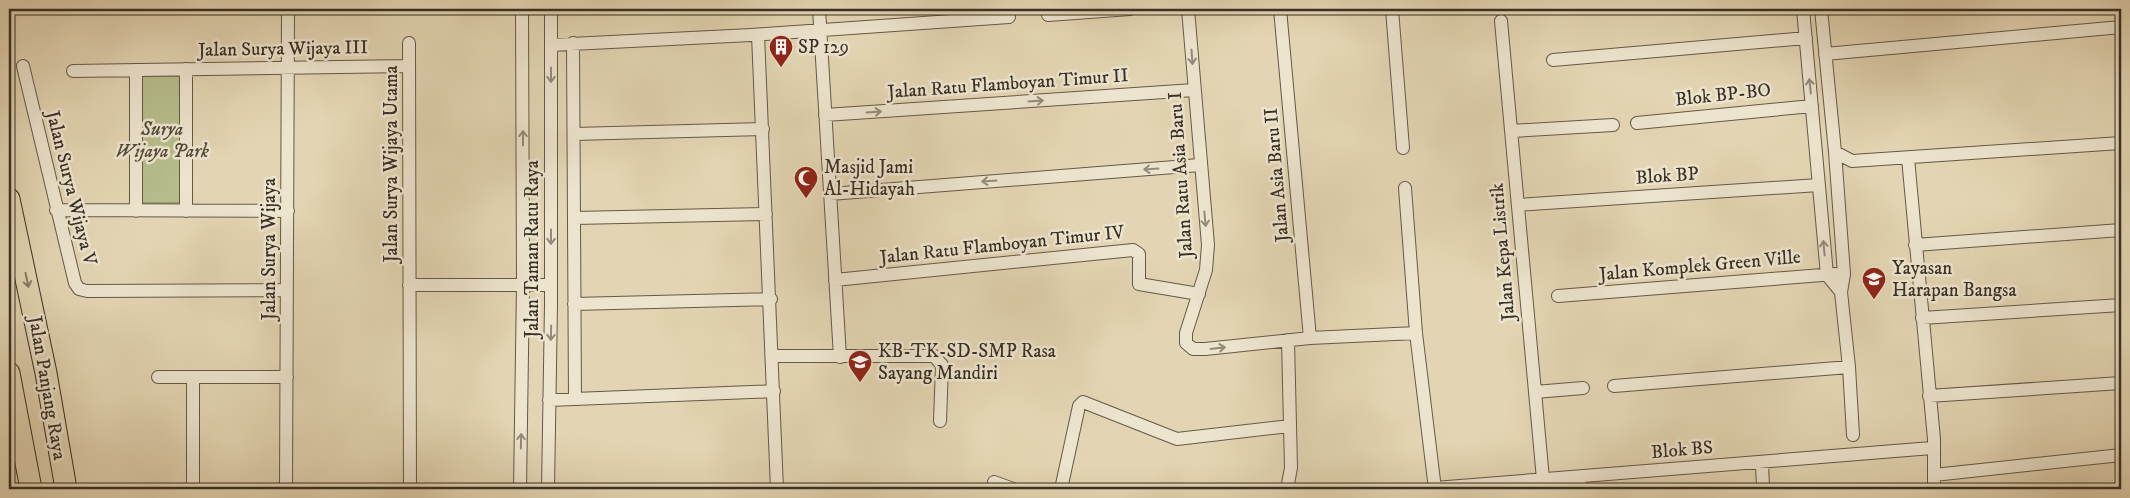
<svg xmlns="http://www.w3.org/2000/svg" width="2130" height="498" viewBox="0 0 2130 498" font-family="'IM FELL DW Pica',serif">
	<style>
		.green { fill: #b6bd8b; stroke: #787658 }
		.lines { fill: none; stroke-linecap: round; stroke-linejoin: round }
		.minor-casing { stroke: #645949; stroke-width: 14 }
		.primary-casing { stroke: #393026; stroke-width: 23 }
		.minor { stroke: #ede4ce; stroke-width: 12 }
		.primary { stroke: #e3d5b3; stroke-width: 21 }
		.oneway { stroke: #938a7a }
		.oneway2 { stroke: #867a65 }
		.labels { text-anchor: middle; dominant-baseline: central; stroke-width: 5; stroke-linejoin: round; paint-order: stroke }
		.poi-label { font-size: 19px; fill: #393026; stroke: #ede4ce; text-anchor: start }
		.street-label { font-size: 19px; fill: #393026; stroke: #ede4ce }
		.park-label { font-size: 19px; font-style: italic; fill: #524c3a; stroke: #ede4ce }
	</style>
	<rect width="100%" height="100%" fill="#e3d5b3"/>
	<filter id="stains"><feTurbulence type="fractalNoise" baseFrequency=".004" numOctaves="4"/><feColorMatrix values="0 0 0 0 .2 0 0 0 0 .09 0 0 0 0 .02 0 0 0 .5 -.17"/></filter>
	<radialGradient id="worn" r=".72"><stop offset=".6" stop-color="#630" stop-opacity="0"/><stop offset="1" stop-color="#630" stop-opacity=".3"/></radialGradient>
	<path class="green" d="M141,76H185L184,203H139Z"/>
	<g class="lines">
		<defs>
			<path id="minor" d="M819,9L840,357
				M1188,9L1208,245L1206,270L1186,333V343L1193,349H1205L1310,338L1416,333
				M1280,9L1310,338
				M1392,9L1403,148
				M1803,9L1827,275L1841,292
				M1821,9L1835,152L1844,274L1841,292L1849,367L1853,435
				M1048,15L1130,9
				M1501,21L1543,479
				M758,35L777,489
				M409,43L410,489
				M573,43L575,399
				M551,45L751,35L1009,17
				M1825,54L2121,27
				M1553,60L1806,38
				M23,66L75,283L79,289L87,291L287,290
				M73,71L409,66
				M825,115L1194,90
				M1637,123L1812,106
				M1511,131L1613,125
				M574,134L763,129
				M1835,152L1852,161L2121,143
				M1908,158L1934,439V489
				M1405,188L1416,333L1435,489
				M830,194L1200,165
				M1518,205L1819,185
				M56,210L288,211
				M136,211V70
				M186,211V69
				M574,218L766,214
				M1915,245L2121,230
				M835,280L1133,250L1139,254V284L1199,294
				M409,285H551
				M1558,296L1835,274
				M574,304L771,299
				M1922,318L2121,305
				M773,356H934L942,365L940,421
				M158,377H287
				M193,377V489
				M1614,386L1849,367
				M1535,392L1583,388
				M1929,396L2121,383
				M549,400L774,391
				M1762,462L1763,489
				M1934,475L2121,455
				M1579,477L1580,489
				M994,482L1013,489
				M1435,488L1932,448
				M286,489L288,9
				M520,489L523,285L522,9
				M548,489L551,305V9
				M1061,489L1079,406L1083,402L1177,439L1290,426
				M1287,489L1291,468L1288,340"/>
			<path id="primary" d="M9,199L46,373L66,489
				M9,373L31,489"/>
		</defs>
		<use href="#minor" class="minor-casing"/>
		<use href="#primary" class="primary-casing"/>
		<use href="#minor" class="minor"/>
		<use href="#primary" class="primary"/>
	</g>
	<defs><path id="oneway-shaft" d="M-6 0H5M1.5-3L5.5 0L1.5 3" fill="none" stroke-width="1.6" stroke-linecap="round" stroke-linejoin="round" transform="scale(1.25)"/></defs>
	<g class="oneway">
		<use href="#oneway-shaft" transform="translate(1192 57) rotate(86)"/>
		<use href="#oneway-shaft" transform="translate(551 75) rotate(90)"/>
		<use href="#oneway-shaft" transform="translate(1810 86) rotate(-96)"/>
		<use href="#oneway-shaft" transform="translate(1036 101) rotate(-4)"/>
		<use href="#oneway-shaft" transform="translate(874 112) rotate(-4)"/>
		<use href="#oneway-shaft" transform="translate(523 138) rotate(-90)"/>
		<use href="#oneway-shaft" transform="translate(1151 169) rotate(176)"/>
		<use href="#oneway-shaft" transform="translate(989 181) rotate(176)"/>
		<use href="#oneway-shaft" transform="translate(1205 219) rotate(85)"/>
		<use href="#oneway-shaft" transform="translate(551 237) rotate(90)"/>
		<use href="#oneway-shaft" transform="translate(1824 248) rotate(-95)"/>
		<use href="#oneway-shaft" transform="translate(551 333) rotate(91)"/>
		<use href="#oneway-shaft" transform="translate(1218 348) rotate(-7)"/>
		<use href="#oneway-shaft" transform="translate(521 441) rotate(-89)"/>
	</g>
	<use class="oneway2" href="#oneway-shaft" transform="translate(27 280) rotate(78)"/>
	<defs>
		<symbol id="building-pin" viewBox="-11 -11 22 30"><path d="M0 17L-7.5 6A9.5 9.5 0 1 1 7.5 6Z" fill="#8f2418" stroke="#ede4ce"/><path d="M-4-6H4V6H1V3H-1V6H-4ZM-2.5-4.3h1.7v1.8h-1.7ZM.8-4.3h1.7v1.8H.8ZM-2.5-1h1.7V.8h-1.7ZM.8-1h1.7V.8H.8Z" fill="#fff"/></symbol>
		<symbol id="mosque-pin" viewBox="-11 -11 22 30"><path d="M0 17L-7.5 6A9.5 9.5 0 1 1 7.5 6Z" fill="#8f2418" stroke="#ede4ce"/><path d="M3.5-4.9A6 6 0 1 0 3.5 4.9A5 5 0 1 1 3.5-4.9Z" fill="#fff"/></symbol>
		<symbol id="school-pin" viewBox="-11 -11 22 30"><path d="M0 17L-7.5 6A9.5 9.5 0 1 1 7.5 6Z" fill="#8f2418" stroke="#ede4ce"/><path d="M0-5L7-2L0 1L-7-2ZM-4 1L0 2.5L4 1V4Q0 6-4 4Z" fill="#fff"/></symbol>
	</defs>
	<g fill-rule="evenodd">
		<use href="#building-pin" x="767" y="33" width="28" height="38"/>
		<use href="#mosque-pin" x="792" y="164" width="28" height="38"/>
		<use href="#school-pin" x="1860" y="265" width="28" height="38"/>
		<use href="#school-pin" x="846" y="348" width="28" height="38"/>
	</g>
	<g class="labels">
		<g class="poi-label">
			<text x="798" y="47">SP 129</text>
			<text x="824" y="167">Masjid Jami<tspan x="824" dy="22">Al-Hidayah</tspan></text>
			<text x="1892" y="268">Yayasan<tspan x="1892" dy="22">Harapan Bangsa</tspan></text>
			<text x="878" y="351">KB-TK-SD-SMP Rasa<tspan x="878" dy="22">Sayang Mandiri</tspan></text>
		</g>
		<g class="street-label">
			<text transform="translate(283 49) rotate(-1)">Jalan Surya Wijaya III</text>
			<text transform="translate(1008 84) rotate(-4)">Jalan Ratu Flamboyan Timur II</text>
			<text transform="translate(1723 95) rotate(-6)">Blok BP-BO</text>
			<text transform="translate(391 164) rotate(-90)">Jalan Surya Wijaya Utama</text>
			<text transform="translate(1181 175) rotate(-94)">Jalan Ratu Asia Baru I</text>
			<text transform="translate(1277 175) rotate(-95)">Jalan Asia Baru II</text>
			<text transform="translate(1667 176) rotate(-4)">Blok BP</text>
			<text transform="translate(71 188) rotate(76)">Jalan Surya Wijaya V</text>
			<text transform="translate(1002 245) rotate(-6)">Jalan Ratu Flamboyan Timur IV</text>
			<text transform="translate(269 249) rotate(-90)">Jalan Surya Wijaya</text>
			<text transform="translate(532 249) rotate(-90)">Jalan Taman Ratu Raya</text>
			<text transform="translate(1503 252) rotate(-95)">Jalan Kepa Listrik</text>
			<text transform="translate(1700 266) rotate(-5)">Jalan Komplek Green Ville</text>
			<text transform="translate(47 388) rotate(80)">Jalan Panjang Raya</text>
			<text transform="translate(1682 450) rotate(-5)">Blok BS</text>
		</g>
		<g class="park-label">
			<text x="162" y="129">Surya<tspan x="162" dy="22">Wijaya Park</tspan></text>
		</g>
	</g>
	<rect width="2130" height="498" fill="none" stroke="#e3d5b3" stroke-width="30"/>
	<rect x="10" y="10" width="2110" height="478" fill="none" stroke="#393026" stroke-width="2.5"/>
	<rect x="15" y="15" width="2100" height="468" fill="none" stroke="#393026"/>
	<rect width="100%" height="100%" filter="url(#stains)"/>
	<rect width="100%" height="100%" fill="url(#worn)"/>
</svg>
